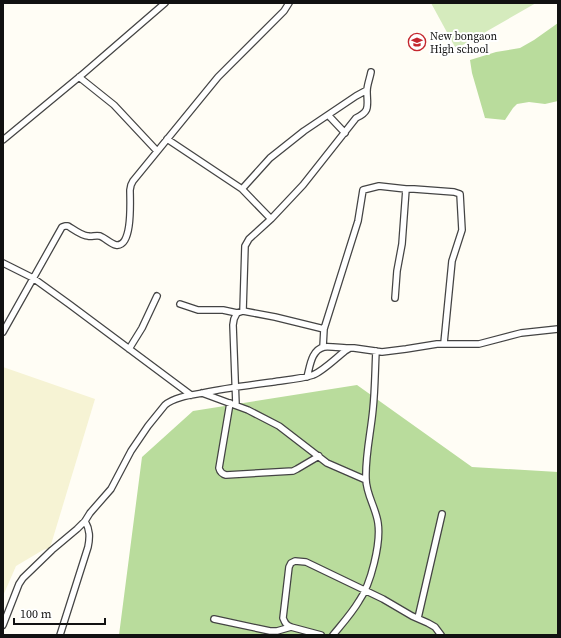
<svg xmlns="http://www.w3.org/2000/svg" width="561" height="638" viewBox="0 0 561 638" font-family="'Source Serif 4',serif">
	<style>
		.farmland { fill: #f6f3d4 }
		.green { fill: #d5ebbd }
		.forest { fill: #b9dc9c }
		.lines { fill: none; stroke-linecap: round; stroke-linejoin: round }
		.street-casing { stroke: #444; stroke-width: 8 }
		.street { stroke: #fff; stroke-width: 5.5 }
		.labels { text-anchor: middle; dominant-baseline: central; stroke-width: 4; stroke-linejoin: round; paint-order: stroke }
		.poi-label { font-size: 11px; fill: #111; stroke: #fff; text-anchor: start }
	</style>
	<rect width="100%" height="100%" fill="#fffdf5"/>
	<path class="farmland" d="M3,367L95,399L50,548L43,550L16,566L3,596Z"/>
	<path class="green" d="M431,3H536L461,46L455,47Z"/>
	<path class="forest" d="M558,23V101L545,104L529,102L517,104L513,108L505,120L485,118L472,73L470,60L496,52L520,48L534,40Z
		M357,385L472,467L558,472V635H119L142,457L193,411Z"/>
	<g class="lines">
		<defs>
			<path id="street" d="M79,77L114,105L157,151
				M329,116L345,133
				M167,139L242,189L271,219
				M3,140L84,73L165,3
				M242,189L270,158L304,131L356,96L367,90
				M3,263L33,278L69,304L191,395
				M395,298L397,271L402,244L406,189
				M180,304L198,310H223L237,313
				M243,311L275,317L324,329
				M3,332L62,227L65,226H68C73,229 82,236 88,236C92,237 95,235 100,236C105,238 111,244 116,245C133,248 130,200 130,190L131,185L133,181L218,77L284,11L289,3
				M323,347L324,329L358,221L363,190L379,186L406,189H414L454,192L460,194L462,230L452,261L444,343
				M129,349L142,328L157,296
				M307,377C310,367 311,350 324,347C328,346 344,348 350,348
				M202,393L248,410L279,426L327,463L366,480
				M230,403L219,468C220,472 222,474 226,475L293,471L297,469L319,456
				M236,405L233,325L234,319L237,313L243,311L245,246L249,239L271,219L303,185L356,118C371,111 367,106 367,91C367,85 370,78 371,72
				M418,618L442,514
				M214,619L270,631H277L291,627
				M3,625L19,584L23,578L52,550L77,529L85,521L90,513L111,489L131,451L148,426L165,405C174,397 191,395 203,393C226,388 250,385 273,382C286,380 300,379 313,375C323,371 336,358 345,351L350,348H354L382,352L406,349L437,344H479L521,333L558,329
				M60,635L88,547C90,537 90,530 85,521
				M321,635L291,627C286,625 285,623 283,618L289,567L291,563L295,561L306,562L383,599L412,616L428,623L435,627L441,635
				M333,635C342,624 352,613 359,601C371,584 381,543 378,523C376,508 366,494 366,479C365,456 371,432 373,409C375,390 375,371 376,351"/>
		</defs>
		<use href="#street" class="street-casing"/>
		<use href="#street" class="street"/>
	</g>
	<defs>
		<symbol id="school-ring" viewBox="-11 -11 22 22"><circle r="9.5" fill="#fff" stroke="#c4262e" stroke-width="1.5"/><path d="M0-5L7-2L0 1L-7-2ZM-4 1L0 2.5L4 1V4Q0 6-4 4Z" fill="#c4262e"/></symbol>
	</defs>
	<g fill-rule="evenodd">
		<use href="#school-ring" x="407" y="32" width="20" height="20"/>
	</g>
	<g class="labels">
		<g class="poi-label">
			<text x="430" y="36">New bongaon<tspan x="430" dy="13">High school</tspan></text>
		</g>
	</g>
	<rect width="561" height="638" fill="none" stroke="#111111" stroke-width="8"/>
	<path d="M14 618v6h91v-6" fill="none" stroke="#111111" stroke-width="2"/>
	<text x="20" y="618" font-size="12" fill="#111111" stroke="#ffffff" stroke-width="3" paint-order="stroke">100 m</text>
</svg>
